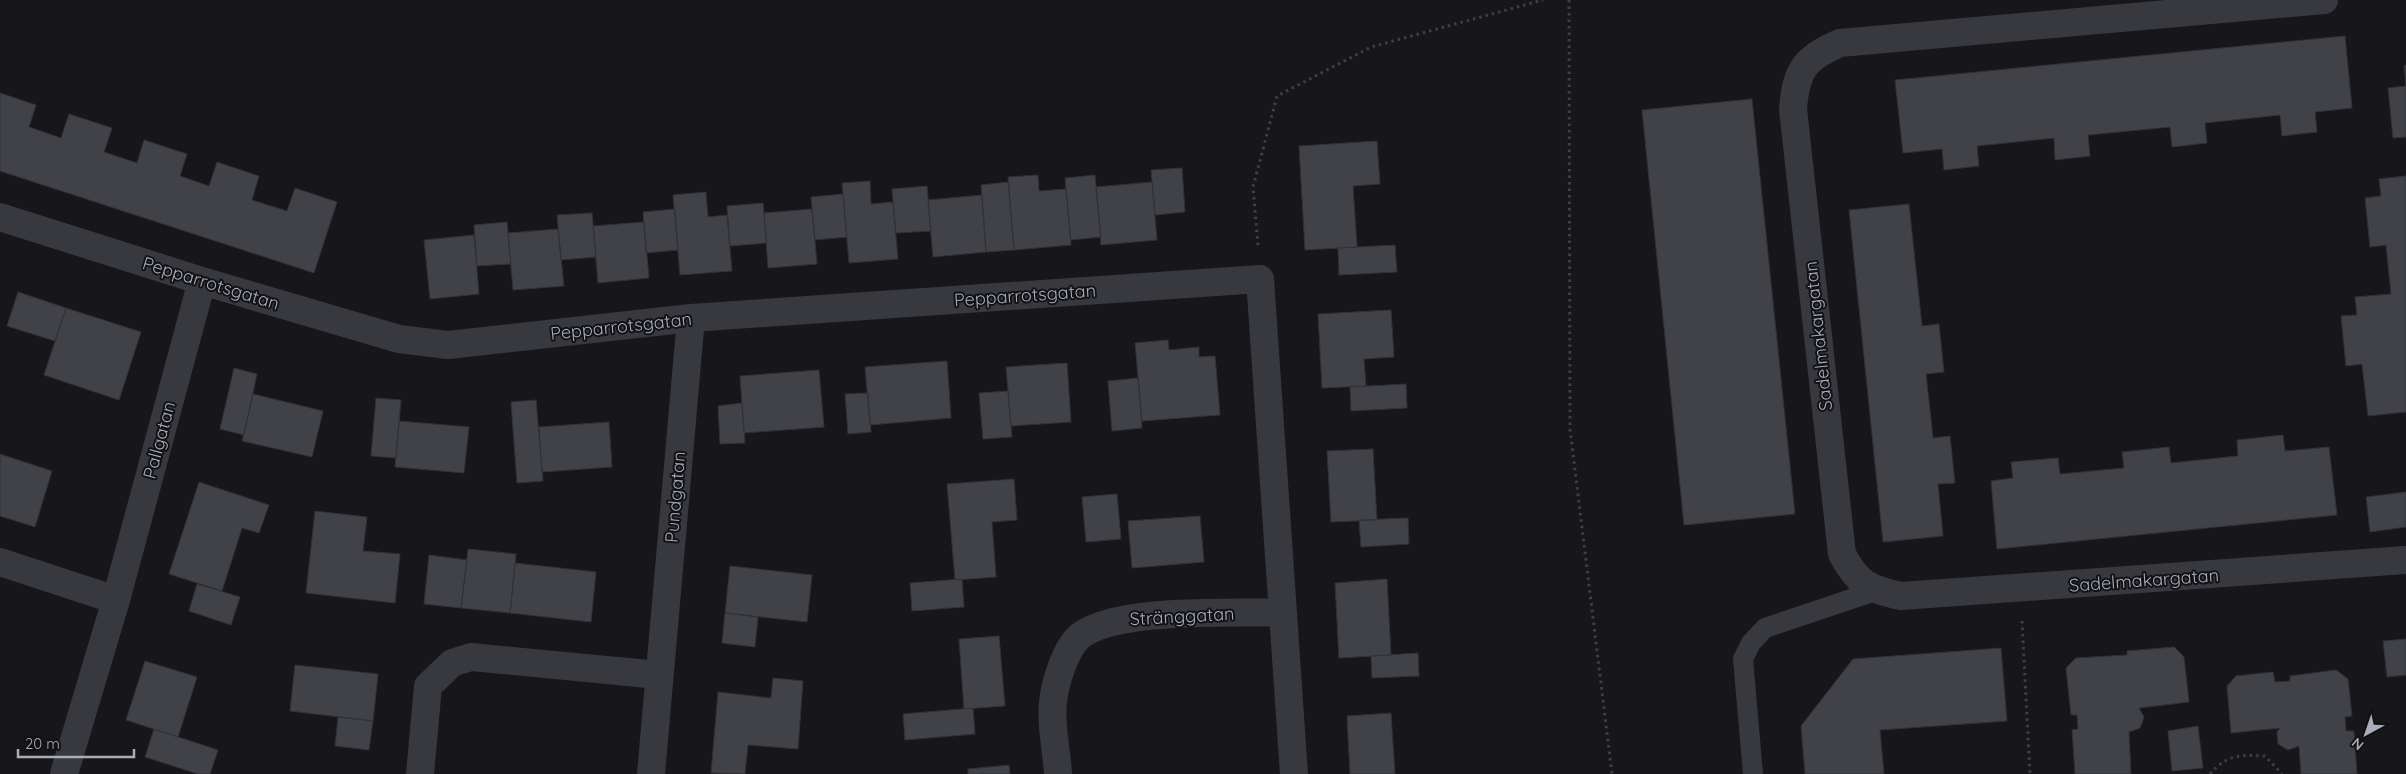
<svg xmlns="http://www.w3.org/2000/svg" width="2406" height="774" viewBox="0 0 2406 774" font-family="Quicksand,sans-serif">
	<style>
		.building { fill: #414247; stroke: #313136 }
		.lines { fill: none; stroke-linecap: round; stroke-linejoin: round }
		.path { stroke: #3e4046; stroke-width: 3; stroke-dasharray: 2.5 4; stroke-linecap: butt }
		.service { stroke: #38393f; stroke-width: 20 }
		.minor { stroke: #38393f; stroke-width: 28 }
		.labels { text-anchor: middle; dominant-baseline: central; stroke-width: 4; stroke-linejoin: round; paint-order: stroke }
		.street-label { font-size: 18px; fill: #a9adba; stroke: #121215 }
	</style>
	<rect width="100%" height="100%" fill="#17171a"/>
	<path class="building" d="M2345,36L2352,108L2315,112L2317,132L2282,136L2280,115L2205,123L2207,143L2172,147L2170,127L2088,135L2090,156L2055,160L2054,138L1977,146L1979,166L1944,170L1942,149L1903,153L1895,80Z
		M2406,65V137L2393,138L2388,88L2406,86L2404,66Z
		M0,93L36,105L29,127L61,138L69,114L112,128L104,152L137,163L144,140L187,154L180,176L209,186L217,162L259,176L252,200L287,211L295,188L337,202L314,273L0,171Z
		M1752,99L1795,514L1684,525L1642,110Z
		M1377,141L1380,184L1353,186L1357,247L1305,250L1299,146Z
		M1182,168L1185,212L1155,215L1151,170Z
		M1038,175L1039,191L1066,189L1071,245L1014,250L1008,177Z
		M1095,175L1101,237L1071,240L1065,178Z
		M2406,176V412L2368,416L2362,364L2346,366L2341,316L2357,315L2355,297L2391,294L2386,245L2370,247L2365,198L2381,196L2379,179Z
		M870,181L871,204L893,202L898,259L849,263L842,183Z
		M1008,182L1014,250L986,252L981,185Z
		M1152,182L1157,240L1101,245L1096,187Z
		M927,186L931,231L896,233L892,189Z
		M706,192L708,217L727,215L732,271L680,275L673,195Z
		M843,194L847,237L815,240L811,197Z
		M982,195L986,252L933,257L928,200Z
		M763,203L767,243L730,246L727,206Z
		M1909,204L1922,326L1939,324L1944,372L1926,374L1933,438L1950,436L1955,483L1938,484L1943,536L1883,542L1849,210Z
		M675,209L678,250L646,253L643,212Z
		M812,209L817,264L768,268L764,213Z
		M592,213L596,257L561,260L557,215Z
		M507,222L511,264L477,266L474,225Z
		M644,222L649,278L598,283L593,226Z
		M558,229L564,286L513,290L508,233Z
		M474,235L479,294L430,299L424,240Z
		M1395,245L1397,272L1339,275L1338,248Z
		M18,292L66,308L55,341L7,326Z
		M66,308L141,332L119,400L44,375Z
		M1391,310L1394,357L1364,359L1366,386L1322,388L1318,314Z
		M1168,340L1169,350L1199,347V357L1215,356L1220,415L1142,421L1135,343Z
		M947,361L951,418L870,425L865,367Z
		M1067,363L1071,422L1011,426L1006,367Z
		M234,368L257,374L244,435L220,429Z
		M819,370L824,427L744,433L740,376Z
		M1138,378L1142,428L1112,431L1108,381Z
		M1406,384L1407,408L1351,411L1350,387Z
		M1008,391L1012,437L983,439L979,393Z
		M868,393L871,432L848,434L845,394Z
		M253,394L323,411L312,457L242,441Z
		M376,398L401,400L396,458L371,456Z
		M536,400L543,481L517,483L511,402Z
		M742,403L745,443L720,444L718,406Z
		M399,421L469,427L464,473L395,467Z
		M609,422L612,467L542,472L539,427Z
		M2283,435L2285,451L2329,447L2337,515L1997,549L1991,481L2013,478L2011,462L2058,458L2060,474L2124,468L2122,452L2169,447L2171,463L2238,456L2237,440Z
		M1373,449L1377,520L1331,522L1327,451Z
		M0,454L52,471L35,527L0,516Z
		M1014,479L1017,520L992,522L996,577L955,580L947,484Z
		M199,482L269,505L259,533L242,528L222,591L169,574Z
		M2406,492V527L2370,532L2366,497Z
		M1117,494L1121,539L1086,542L1082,497Z
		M315,511L367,517L363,551L400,554L395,603L306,593Z
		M1200,516L1204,562L1132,568L1128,521Z
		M1408,518L1409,544L1361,547L1359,520Z
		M468,549L516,554L510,613L461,608Z
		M429,555L467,560L461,608L424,604Z
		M515,563L596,572L591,622L510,613Z
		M730,566L812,575L807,622L725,613Z
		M962,579L964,607L912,611L910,583Z
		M1387,579L1391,655L1339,658L1335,583Z
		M197,584L240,597L231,625L189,611Z
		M725,613L758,617L755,647L722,643Z
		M999,636L1005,706L964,709L959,639Z
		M2406,639V675L2387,677L2383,641Z
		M2174,647L2184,657L2189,702L2139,708L2144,717L2140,728L2129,732L2131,774H2075L2072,730L2078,729L2077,715H2071L2066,668L2076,658L2127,655V651Z
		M2001,648L2007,721L1880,730L1884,774H1805L1801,726L1853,659Z
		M1418,653L1419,676L1372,678L1371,656Z
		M145,661L197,677L178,737L126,720Z
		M295,665L378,674L373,721L290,711Z
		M2336,670L2348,679L2352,716L2345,717L2346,731H2354L2357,774H2301L2299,746L2288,750L2278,744L2277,732L2280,728L2231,733L2227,686L2236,676L2273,672L2275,682L2290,681V676Z
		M773,678L803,681L798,749L748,745L745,774L711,773L718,692L771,698Z
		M973,708L975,734L905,740L903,714Z
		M1391,713L1395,774H1350L1347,716Z
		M338,717L373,721L369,750L335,746Z
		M2198,726L2203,768L2172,771L2168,731Z
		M154,729L218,750L210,774H198L145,757Z
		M1009,765L1010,774H968V769Z"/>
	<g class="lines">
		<path class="path" d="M1569,0L1570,429L1612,774
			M1258,245L1253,187L1277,96L1371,47L1543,0
			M2022,621L2030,774
			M2210,774C2227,754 2241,755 2265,756L2282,774"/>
		<path class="service" d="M1753,774L1743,659L1751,643L1765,628L1875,591"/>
		<path class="minor" d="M2324,0L1840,43C1804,58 1796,71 1793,109L1842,554C1858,584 1868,589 1901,596L2406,560
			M0,217L202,281L399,339L448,345L691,318L1260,279L1294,774
			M0,562L116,600
			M64,774L116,600L202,281
			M420,774L428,686L452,663L471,657L659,675
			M651,774L691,318
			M1058,774C1057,752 1050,723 1053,702C1055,683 1065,649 1080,636C1117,607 1233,614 1282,612"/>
	</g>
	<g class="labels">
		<g class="street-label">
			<text transform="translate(211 283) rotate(17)">Pepparrotsgatan</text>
			<text transform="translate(1025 295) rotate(-4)">Pepparrotsgatan</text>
			<text transform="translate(621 326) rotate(-6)">Pepparrotsgatan</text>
			<text transform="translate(1818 336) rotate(-96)">Sadelmakargatan</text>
			<text transform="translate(159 440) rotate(-75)">Pallgatan</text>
			<text transform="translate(675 497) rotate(-85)">Pundgatan</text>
			<text transform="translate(2144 580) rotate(-4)">Sadelmakargatan</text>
			<text transform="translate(1182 616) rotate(-3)">Stränggatan</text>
		</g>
	</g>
	<g transform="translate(2366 734) rotate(220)" stroke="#121215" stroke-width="4" paint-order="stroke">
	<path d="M0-4L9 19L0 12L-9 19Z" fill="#a9adba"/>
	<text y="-8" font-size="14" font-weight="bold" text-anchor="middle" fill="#a9adba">N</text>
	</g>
	<path d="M18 749v8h116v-8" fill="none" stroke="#a9adba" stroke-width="2.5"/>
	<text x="25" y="749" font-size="15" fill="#a9adba" stroke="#121215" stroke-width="4" paint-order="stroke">20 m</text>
</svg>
